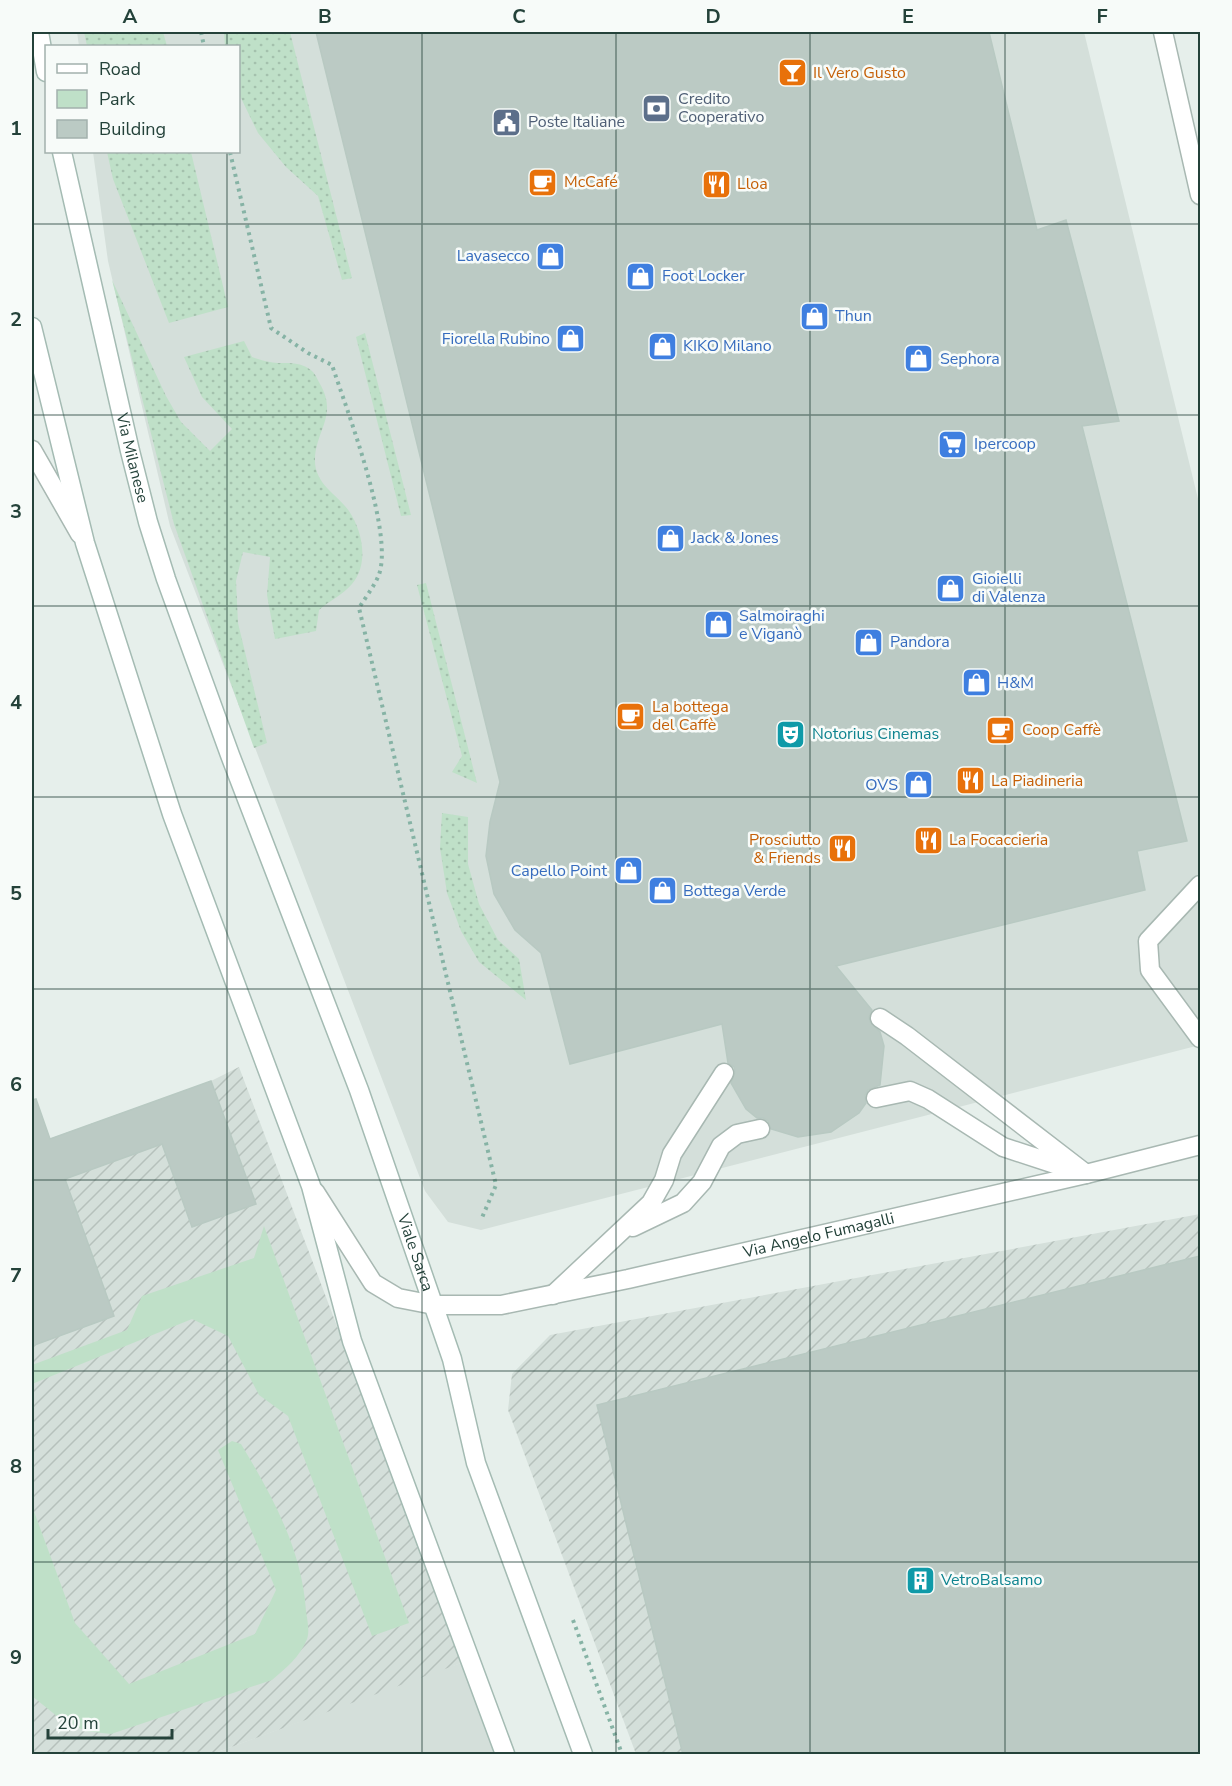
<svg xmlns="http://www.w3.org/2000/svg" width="1232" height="1786" viewBox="0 0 1232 1786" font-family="'Nunito Sans',sans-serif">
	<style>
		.built { fill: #d4dfda }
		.industrial { fill: url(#industrial-furrows) }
		.green { fill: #bfe0c8 }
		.garden { fill: url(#garden-dots) }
		.building { fill: #bbcac4; stroke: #b8c9c2; stroke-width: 1.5 }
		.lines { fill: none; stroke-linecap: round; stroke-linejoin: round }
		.lane-casing { stroke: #a8b8b2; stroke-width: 21 }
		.street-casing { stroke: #a8b8b2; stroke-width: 21 }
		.secondary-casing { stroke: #a4bbb3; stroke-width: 21 }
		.path { stroke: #86b3a5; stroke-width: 4; stroke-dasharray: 3 4.5; stroke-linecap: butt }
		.lane { stroke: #fff; stroke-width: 18 }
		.street { stroke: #fff; stroke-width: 18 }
		.secondary { stroke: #fff; stroke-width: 18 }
		.grid { fill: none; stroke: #24423a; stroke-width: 1.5; stroke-opacity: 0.55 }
		.labels { text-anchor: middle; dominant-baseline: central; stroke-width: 5; stroke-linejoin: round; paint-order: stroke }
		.food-label { font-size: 16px; fill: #c56008; stroke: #f7fbf9; text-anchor: start }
		.service-label { font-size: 16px; fill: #4e5e75; stroke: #f7fbf9; text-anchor: start }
		.shop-label { font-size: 16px; fill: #366cbe; stroke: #f7fbf9; text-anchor: start }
		.street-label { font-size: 16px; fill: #24423a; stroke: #f7fbf9 }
		.culture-label { font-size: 16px; fill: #0d838f; stroke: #f7fbf9; text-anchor: start }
		.neatline { fill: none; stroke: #24423a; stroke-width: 2 }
		.grid-label { font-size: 20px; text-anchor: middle; font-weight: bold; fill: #24423a }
	</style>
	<defs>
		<pattern id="industrial-furrows" width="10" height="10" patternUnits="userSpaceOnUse" patternTransform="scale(1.5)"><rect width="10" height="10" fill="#d4dfda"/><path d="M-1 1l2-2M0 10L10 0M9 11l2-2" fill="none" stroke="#b6c1bc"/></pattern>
		<pattern id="garden-dots" width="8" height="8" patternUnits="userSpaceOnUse" patternTransform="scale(1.5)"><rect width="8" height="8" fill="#bfe0c8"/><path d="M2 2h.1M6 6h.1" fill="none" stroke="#a4c1ad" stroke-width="1.8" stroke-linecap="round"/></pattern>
	</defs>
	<rect width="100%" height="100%" fill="#e6efeb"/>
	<path class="built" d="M77,32H1084L1200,507V1045L481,1230L448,1222L425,1191L170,526L108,261L93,152H238V46H79Z
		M464,1662L499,1754H212L428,1674Z"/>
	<path class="industrial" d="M239,1067L464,1662L212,1754H32V1145L211,1081Z
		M1200,1214V1754H636L508,1410L512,1374L550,1335Z"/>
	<path class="green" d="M264,1226L409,1623L372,1636L288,1416L259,1395L228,1336L192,1319L32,1384V1365L127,1330L142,1296L254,1258Z
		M232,1441L241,1444C272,1496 302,1549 306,1611C307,1619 310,1631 307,1639C300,1657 286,1668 272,1680L111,1734L85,1731L58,1717L32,1696V1506L75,1623L129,1684L255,1634L276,1590L218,1450Z"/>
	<path class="garden" d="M84,32H163L167,46H87Z
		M224,32H290L352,278L342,280L318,196L286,167L258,133L239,94L238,46H225Z
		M107,152H191L228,307L169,323L113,179Z
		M112,280L166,396L181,422L210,451L232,429L202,397L184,357L244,341L252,357C258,359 264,361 270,362C283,365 300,359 313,372C316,375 318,381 320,384C338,415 316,430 315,459C314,484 337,494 349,511C363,532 369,564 352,584C344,594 329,601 319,610L316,631L275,639L267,595L270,557L243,552L236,581L238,623L267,743L254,748L174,524Z
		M365,333L411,515L401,516L356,337Z
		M426,583L477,783L452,772L462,756L417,585Z
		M442,813L468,817V864L479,904L498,940L519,959L526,1000L479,962L461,931L447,893L440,848Z"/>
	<path class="building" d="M316,32H989L1037,230L1066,220L1119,421L1082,426L1187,841L1137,851L1145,890L836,966L872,1010L869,1017L870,1022L880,1032L884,1046L880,1085L868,1090L865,1095L866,1103L859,1113L831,1132L798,1137L771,1129L768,1121L763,1118H757L746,1109L731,1083L735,1073L734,1067L728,1063L722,1024L570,1064L541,953L515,930L494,894L486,856L490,822L500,782Z
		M211,1081L256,1204L192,1227L162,1144L65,1179L114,1316L32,1346V1100L36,1099L50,1139Z
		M1200,1256V1755H683L597,1405Z"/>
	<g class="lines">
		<defs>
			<path id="lane" d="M1200,885L1148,941L1150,970L1200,1038
				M880,1018L907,1036L1086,1174
				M876,1098L910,1091L928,1099L1003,1147L1073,1170
				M633,1227L683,1203L702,1182L721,1146L737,1134L760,1129
				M553,1295L651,1203L664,1180L672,1154L724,1073"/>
			<g id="street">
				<path d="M1163,32L1200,195"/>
				<path d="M32,450L80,534"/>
				<path id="s1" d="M315,1192L373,1283L398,1298L434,1305H501L628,1279L1086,1174L1200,1145"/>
			</g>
			<g id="secondary">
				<path d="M39,32L46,72"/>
				<path id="s2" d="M62,152L130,451L148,522L166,579L230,755L359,1090L452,1359L476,1463L583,1754"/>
				<path d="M32,327L85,543L172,814L311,1186L352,1341L505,1754"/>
			</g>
		</defs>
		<use href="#lane" class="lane-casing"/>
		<use href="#street" class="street-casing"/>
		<use href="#secondary" class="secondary-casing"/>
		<path class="path" d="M201,32L204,46
			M230,152L271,328L308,353L332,365C346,408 396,537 378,577C373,588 365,598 359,608L496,1185L481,1220
			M573,1620L622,1754"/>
		<use href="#lane" class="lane"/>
		<use href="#street" class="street"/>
		<use href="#secondary" class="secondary"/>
	</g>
	<path class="grid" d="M227,32V46M422,32V1754M616,32V1754M810,32V1754M1005,32V1754M227,152V1754M32,224H1200M32,415H1200M32,606H1200M32,797H1200M32,989H1200M32,1180H1200M32,1371H1200M32,1562H1200"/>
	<defs>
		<symbol id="bar-square" viewBox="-11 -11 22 22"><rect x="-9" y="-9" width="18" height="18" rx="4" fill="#e8710a" stroke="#f7fbf9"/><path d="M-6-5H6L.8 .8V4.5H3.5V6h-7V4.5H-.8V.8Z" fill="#fff"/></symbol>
		<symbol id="bank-square" viewBox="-11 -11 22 22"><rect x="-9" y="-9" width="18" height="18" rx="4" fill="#5c6f8a" stroke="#f7fbf9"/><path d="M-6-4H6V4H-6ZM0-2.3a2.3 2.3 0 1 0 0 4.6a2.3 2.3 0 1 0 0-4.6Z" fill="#fff"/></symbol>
		<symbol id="civic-square" viewBox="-11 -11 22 22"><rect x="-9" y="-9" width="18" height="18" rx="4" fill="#5c6f8a" stroke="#f7fbf9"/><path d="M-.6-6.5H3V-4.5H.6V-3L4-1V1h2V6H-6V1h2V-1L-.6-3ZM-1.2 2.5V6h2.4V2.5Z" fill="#fff"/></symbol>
		<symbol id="cafe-square" viewBox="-11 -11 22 22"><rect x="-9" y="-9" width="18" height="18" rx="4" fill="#e8710a" stroke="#f7fbf9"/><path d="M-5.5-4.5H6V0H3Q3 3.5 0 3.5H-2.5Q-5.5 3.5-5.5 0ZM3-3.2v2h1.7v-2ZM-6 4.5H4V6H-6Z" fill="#fff"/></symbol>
		<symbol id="restaurant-square" viewBox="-11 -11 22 22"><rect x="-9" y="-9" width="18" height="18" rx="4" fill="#e8710a" stroke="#f7fbf9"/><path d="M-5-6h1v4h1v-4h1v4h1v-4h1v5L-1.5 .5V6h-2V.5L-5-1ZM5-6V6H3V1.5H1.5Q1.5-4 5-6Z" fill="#fff"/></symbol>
		<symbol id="shop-square" viewBox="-11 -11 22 22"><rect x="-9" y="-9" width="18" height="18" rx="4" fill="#3f7fe0" stroke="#f7fbf9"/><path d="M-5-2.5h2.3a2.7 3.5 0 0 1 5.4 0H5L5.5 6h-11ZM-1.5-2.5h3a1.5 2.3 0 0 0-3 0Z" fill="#fff"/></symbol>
		<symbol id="supermarket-square" viewBox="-11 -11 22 22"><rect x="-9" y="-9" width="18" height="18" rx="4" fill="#3f7fe0" stroke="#f7fbf9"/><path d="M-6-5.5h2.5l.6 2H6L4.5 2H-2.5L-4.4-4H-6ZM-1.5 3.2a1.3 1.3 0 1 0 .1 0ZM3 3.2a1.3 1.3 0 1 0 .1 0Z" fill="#fff"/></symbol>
		<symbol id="theatre-square" viewBox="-11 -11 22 22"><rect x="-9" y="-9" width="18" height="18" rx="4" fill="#0f9aa8" stroke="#f7fbf9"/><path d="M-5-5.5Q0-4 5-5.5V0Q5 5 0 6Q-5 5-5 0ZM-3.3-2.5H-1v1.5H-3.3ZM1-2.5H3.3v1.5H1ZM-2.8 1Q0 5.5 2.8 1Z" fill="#fff"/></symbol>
		<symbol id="building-square" viewBox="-11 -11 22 22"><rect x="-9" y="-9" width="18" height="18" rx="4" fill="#0f9aa8" stroke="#f7fbf9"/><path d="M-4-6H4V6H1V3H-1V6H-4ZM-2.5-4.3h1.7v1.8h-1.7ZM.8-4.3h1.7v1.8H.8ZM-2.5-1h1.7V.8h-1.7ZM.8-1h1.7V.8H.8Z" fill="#fff"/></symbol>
	</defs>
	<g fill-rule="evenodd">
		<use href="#bar-square" x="776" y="56" width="33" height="33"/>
		<use href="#bank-square" x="640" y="92" width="33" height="33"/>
		<use href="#civic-square" x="490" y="106" width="33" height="33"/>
		<use href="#cafe-square" x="526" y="166" width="33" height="33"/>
		<use href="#restaurant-square" x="700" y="168" width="33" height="33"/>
		<use href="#shop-square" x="534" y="240" width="33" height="33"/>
		<use href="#shop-square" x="624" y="260" width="33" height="33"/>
		<use href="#shop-square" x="798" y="300" width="33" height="33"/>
		<use href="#shop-square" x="554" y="322" width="33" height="33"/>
		<use href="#shop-square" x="646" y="330" width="33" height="33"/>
		<use href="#shop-square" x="902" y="342" width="33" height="33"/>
		<use href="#supermarket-square" x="936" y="428" width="33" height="33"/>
		<use href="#shop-square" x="654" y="522" width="33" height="33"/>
		<use href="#shop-square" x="934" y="572" width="33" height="33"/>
		<use href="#shop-square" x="702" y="608" width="33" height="33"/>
		<use href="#shop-square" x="852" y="626" width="33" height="33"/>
		<use href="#shop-square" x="960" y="666" width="33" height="33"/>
		<use href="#cafe-square" x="614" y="700" width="33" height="33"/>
		<use href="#cafe-square" x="984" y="714" width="33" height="33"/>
		<use href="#theatre-square" x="774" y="718" width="33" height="33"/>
		<use href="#restaurant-square" x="954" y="764" width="33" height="33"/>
		<use href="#shop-square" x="902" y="768" width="33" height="33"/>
		<use href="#restaurant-square" x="912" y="824" width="33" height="33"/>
		<use href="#restaurant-square" x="826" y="832" width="33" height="33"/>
		<use href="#shop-square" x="612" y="854" width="33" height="33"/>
		<use href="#shop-square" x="646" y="874" width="33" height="33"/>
		<use href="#building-square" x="904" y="1564" width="33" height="33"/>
	</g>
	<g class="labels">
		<g class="food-label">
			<text x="813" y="73">Il Vero Gusto</text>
			<text x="564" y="182">McCafé</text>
			<text x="737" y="184">Lloa</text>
			<text x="652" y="707">La bottega<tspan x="652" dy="18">del Caffè</tspan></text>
			<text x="1022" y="730">Coop Caffè</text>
			<text x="991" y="781">La Piadineria</text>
			<text x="821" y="840" text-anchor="end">Prosciutto<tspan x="821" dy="18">&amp; Friends</tspan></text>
			<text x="949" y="840">La Focaccieria</text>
		</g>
		<g class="service-label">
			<text x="678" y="99">Credito<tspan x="678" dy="18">Cooperativo</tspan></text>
			<text x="528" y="122">Poste Italiane</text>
		</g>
		<g class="shop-label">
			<text x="530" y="256" text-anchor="end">Lavasecco</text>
			<text x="662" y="276">Foot Locker</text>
			<text x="835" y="316">Thun</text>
			<text x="550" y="339" text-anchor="end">Fiorella Rubino</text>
			<text x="683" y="346">KIKO Milano</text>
			<text x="940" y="359">Sephora</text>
			<text x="974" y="444">Ipercoop</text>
			<text x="691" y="538">Jack &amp; Jones</text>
			<text x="972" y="579">Gioielli<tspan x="972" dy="18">di Valenza</tspan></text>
			<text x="739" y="616">Salmoiraghi<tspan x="739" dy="18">e Viganò</tspan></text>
			<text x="890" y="642">Pandora</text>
			<text x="997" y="683">H&amp;M</text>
			<text x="898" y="785" text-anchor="end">OVS</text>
			<text x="607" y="871" text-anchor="end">Capello Point</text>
			<text x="683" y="891">Bottega Verde</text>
		</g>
		<g class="street-label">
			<text stroke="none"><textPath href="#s2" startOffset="314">Via Milanese</textPath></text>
			<text stroke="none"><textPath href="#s1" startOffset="566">Via Angelo Fumagalli</textPath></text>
			<text stroke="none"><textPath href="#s2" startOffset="1158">Viale Sarca</textPath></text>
		</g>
		<g class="culture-label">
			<text x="812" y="734">Notorius Cinemas</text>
			<text x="941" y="1580">VetroBalsamo</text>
		</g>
	</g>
	<rect width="1232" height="1786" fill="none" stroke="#f7fbf9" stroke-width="66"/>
	<rect x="45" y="45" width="195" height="108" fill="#f7fbf9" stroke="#a3b1ad" stroke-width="1.5"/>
	<rect x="57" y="64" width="30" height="9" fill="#ffffff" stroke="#a3b1ad" stroke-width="1.5"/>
	<text x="99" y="75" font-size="18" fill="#24423a">Road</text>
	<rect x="57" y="90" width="30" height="18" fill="#bfe0c8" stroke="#a3b1ad" stroke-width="1.5"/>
	<text x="99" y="105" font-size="18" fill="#24423a">Park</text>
	<rect x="57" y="120" width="30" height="18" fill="#bbcac4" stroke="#a3b1ad" stroke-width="1.5"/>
	<text x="99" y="135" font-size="18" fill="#24423a">Building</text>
	<path d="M48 1729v9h124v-9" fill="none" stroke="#24423a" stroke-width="3"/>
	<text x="57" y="1729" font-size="18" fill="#24423a" stroke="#f7fbf9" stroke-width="4.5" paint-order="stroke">20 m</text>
	<rect x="33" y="33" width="1166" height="1720" class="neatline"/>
	<g class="grid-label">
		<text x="130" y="23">A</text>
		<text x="325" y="23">B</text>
		<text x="519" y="23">C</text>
		<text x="713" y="23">D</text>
		<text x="908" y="23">E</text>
		<text x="1102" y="23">F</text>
		<text x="16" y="135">1</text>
		<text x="16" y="326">2</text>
		<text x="16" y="518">3</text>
		<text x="16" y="709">4</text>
		<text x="16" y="900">5</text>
		<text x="16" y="1091">6</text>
		<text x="16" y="1282">7</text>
		<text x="16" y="1473">8</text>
		<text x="16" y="1664">9</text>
	</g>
</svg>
